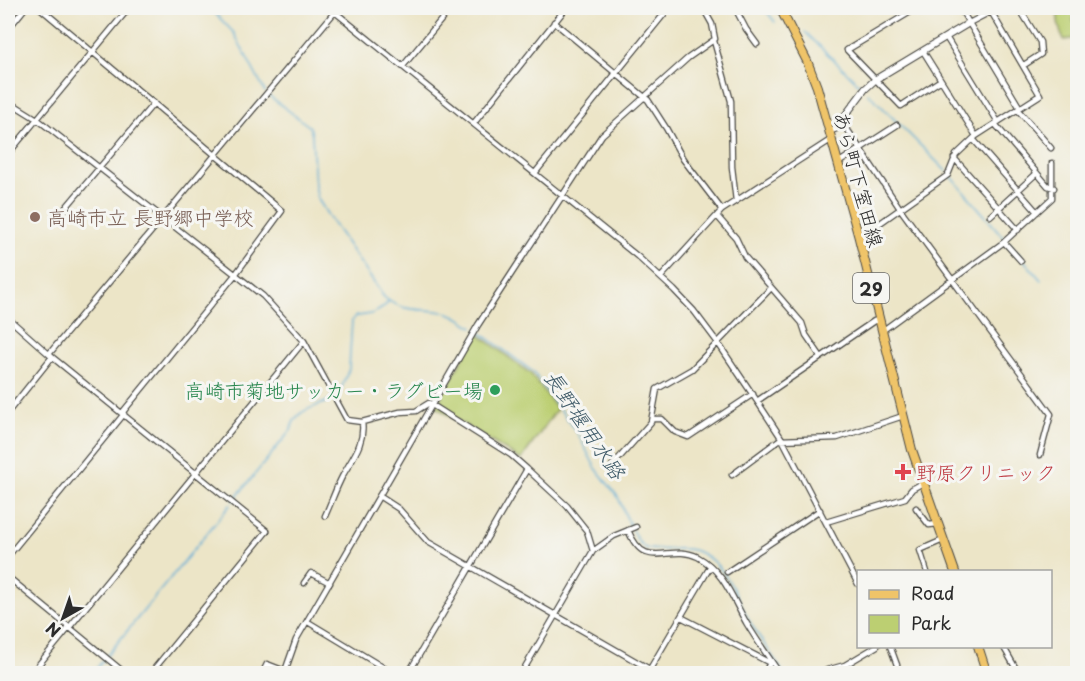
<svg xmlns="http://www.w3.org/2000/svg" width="1085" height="681" viewBox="0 0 1085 681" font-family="'Playpen Sans','Klee One',sans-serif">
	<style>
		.green { fill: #bccf72; stroke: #747d4e; stroke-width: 1.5 }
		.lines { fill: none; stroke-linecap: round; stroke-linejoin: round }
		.stream { stroke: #5babd5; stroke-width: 1.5 }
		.minor-casing { stroke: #484742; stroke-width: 7 }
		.tertiary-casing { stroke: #484742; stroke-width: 8 }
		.primary-casing { stroke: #484742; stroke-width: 10 }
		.minor { stroke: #fff; stroke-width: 4.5 }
		.tertiary { stroke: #fff; stroke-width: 6 }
		.primary { stroke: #efc469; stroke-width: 8 }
		.education-dot { fill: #8d6e63; stroke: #f6f6f2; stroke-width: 2 }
		.leisure-dot { fill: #2e9e5b; stroke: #f6f6f2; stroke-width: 2 }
		.health-dot { fill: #e0444e; stroke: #f6f6f2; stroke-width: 2 }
		.labels { text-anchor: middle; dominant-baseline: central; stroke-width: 6; stroke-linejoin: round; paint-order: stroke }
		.shield { fill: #f6f6f2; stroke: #686867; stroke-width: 1.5 }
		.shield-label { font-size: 18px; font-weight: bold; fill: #2b2b2b }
		.street-label { font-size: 20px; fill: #2b2b2b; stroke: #f6f6f2 }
		.education-label { font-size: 20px; fill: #785e54; stroke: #f6f6f2; text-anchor: start }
		.leisure-label { font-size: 20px; fill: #27864d; stroke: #f6f6f2; text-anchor: end }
		.health-label { font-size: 20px; fill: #be3a42; stroke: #f6f6f2; text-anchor: start }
		.water-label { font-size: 21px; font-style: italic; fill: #3c5866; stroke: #f6f6f2 }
	</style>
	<rect width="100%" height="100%" fill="#f6f6f2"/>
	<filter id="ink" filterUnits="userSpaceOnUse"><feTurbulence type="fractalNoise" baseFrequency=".0167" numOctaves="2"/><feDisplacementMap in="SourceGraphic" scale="12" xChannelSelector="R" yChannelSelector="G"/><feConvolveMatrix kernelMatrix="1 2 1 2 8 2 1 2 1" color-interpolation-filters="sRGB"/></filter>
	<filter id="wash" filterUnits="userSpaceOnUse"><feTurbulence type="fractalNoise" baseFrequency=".008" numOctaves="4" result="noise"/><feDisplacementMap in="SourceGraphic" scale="24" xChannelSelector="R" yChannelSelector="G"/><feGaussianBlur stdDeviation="1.35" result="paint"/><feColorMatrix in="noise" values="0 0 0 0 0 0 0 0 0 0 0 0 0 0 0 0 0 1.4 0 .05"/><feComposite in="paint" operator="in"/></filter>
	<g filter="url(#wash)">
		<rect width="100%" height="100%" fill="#ece5c7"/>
		<path class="green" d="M1057,8H1077V13L1073,20L1077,25V38L1064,40C1058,30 1058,19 1057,8Z
			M477,333L531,374L557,409L521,460L436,407Z"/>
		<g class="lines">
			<path class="stream" d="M210,8L234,33L265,92
				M764,8L775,22
				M805,32L861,86
				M868,93L947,172
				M268,95L310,127L312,135L315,186L318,199L332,222L384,297C402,313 422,308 444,312C454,313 464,321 473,327
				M951,176L1004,238
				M1008,242L1041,280
				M477,330L533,372L578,434L595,467L618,497L630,526
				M336,396L339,394L349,369L352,320L356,316C370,315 380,313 389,301
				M233,501L291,430C295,407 316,409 332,399
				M632,530L638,541L645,548C662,553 680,545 696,551C728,563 737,601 753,627C763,643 774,658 784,674
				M771,668L776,673
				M92,674L230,505"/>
		</g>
	</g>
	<g filter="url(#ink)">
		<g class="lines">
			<defs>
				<path id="minor" d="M40,8L282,211L235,275L122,413
					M330,8L637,256L674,290L694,311L718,343L757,401L782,439L858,584
					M735,8L746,29L757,44
					M917,8L847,50L901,106L941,80
					M960,8L1020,108
					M1019,8L1040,42L1041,54L1024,65
					M554,22L648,100L666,128L683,159L722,210
					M969,23L998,8
					M8,29L25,8
					M946,37L998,122
					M714,41L731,101L732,167L736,201
					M923,51L976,136
					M403,66L451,8
					M8,101L37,119L263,296L304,341L347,420L362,422L400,412L416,411L429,403L511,455L527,469L567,506L587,531L593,551
					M1018,110L1051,148
					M841,120L901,210L1051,414L1040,455
					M474,123L566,8
					M995,124L1048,186L1054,188
					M973,139L1037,212
					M8,154L129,8
					M954,158L1018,230
					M838,163L897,125
					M535,173L669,8
					M63,211L154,103
					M717,216L736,238L745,257L802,323L806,335L821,357
					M990,216L1037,173
					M859,238L948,175L956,155L976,136L1040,95L989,8
					M1004,242L1021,261
					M661,277L722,210L832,139
					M8,318L52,357L267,531L150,674
					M882,331L1004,242L1052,198V163
					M49,354L338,8
					M757,401L874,321L879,320
					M8,412L52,357
					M652,419H662L675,432L688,437L753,394
					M612,466L651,422L657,389L692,369L771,288
					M732,475L779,440L837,438L903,416
					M379,496L399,509L428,542L658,674
					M916,508L929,525L938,524
					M325,516C331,503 336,488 343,475C353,457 365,443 362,422
					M826,522L905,498L912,489L923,483
					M628,530C646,574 669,542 698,557C724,571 733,600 747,624C757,641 769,657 780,674
					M8,556L124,414
					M727,572L820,510
					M927,572L920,550L943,540
					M8,577L126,674
					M304,583L311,573L330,583
					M681,617L770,663
					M308,622L394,674
					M890,646L897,665
					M1003,646L1019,674
					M827,670L845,665L877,646
					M31,674L304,341
					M262,674L267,664L285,671
					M284,674L296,640L478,325L602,135L688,58L715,39L712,24L703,8
					M408,674L527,469
					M521,674L593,551L614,536L636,527
					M647,674L710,567
					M764,674L770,663
					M976,674L986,670"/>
				<path id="tertiary" d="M829,131L835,129L865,89L876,79L969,23"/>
				<path id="primary" d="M780,8L807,61L817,87L859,238L912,450L955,572
					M978,646L987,674"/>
			</defs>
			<use href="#minor" class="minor-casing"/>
			<use href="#tertiary" class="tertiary-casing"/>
			<use href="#primary" class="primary-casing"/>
			<use href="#minor" class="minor"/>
			<use href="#tertiary" class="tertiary"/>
			<use href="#primary" class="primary"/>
		</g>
	</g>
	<circle class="education-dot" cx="35" cy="217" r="6"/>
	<circle class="leisure-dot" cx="495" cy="390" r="6"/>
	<path class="health-dot" d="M900 463h6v6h6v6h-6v6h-6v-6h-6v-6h6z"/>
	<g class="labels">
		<rect class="shield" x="853" y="273" width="36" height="30" rx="4.5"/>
		<g class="shield-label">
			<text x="871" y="288">29</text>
		</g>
		<g class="street-label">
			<text transform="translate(859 179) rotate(75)">あら町下室田線</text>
		</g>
		<g class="education-label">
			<text x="47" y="217">高崎市立 長野郷中学校</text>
		</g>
		<g class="leisure-label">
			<text x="483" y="390">高崎市菊地サッカー・ラグビー場</text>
		</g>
		<g class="health-label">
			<text x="916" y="472">野原クリニック</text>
		</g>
		<g class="water-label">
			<text transform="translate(586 424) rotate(56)">長野堰用水路</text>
		</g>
	</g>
	<rect width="1085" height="681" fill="none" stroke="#f6f6f2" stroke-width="30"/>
	<rect x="857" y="570" width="195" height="78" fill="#f6f6f2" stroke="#a5a5a2" stroke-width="1.5"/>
	<rect x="869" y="590" width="30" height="9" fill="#efc469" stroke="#a5a5a2" stroke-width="1.5"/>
	<text x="911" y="600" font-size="18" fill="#2b2b2b">Road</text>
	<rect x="869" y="615" width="30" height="18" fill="#bccf72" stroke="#a5a5a2" stroke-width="1.5"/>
	<text x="911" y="630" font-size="18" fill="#2b2b2b">Park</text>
	<g transform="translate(63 618) rotate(220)" stroke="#f6f6f2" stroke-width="4.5" paint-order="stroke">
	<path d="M0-4.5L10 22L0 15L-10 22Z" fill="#2b2b2b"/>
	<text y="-9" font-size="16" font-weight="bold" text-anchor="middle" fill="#2b2b2b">N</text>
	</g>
</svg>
